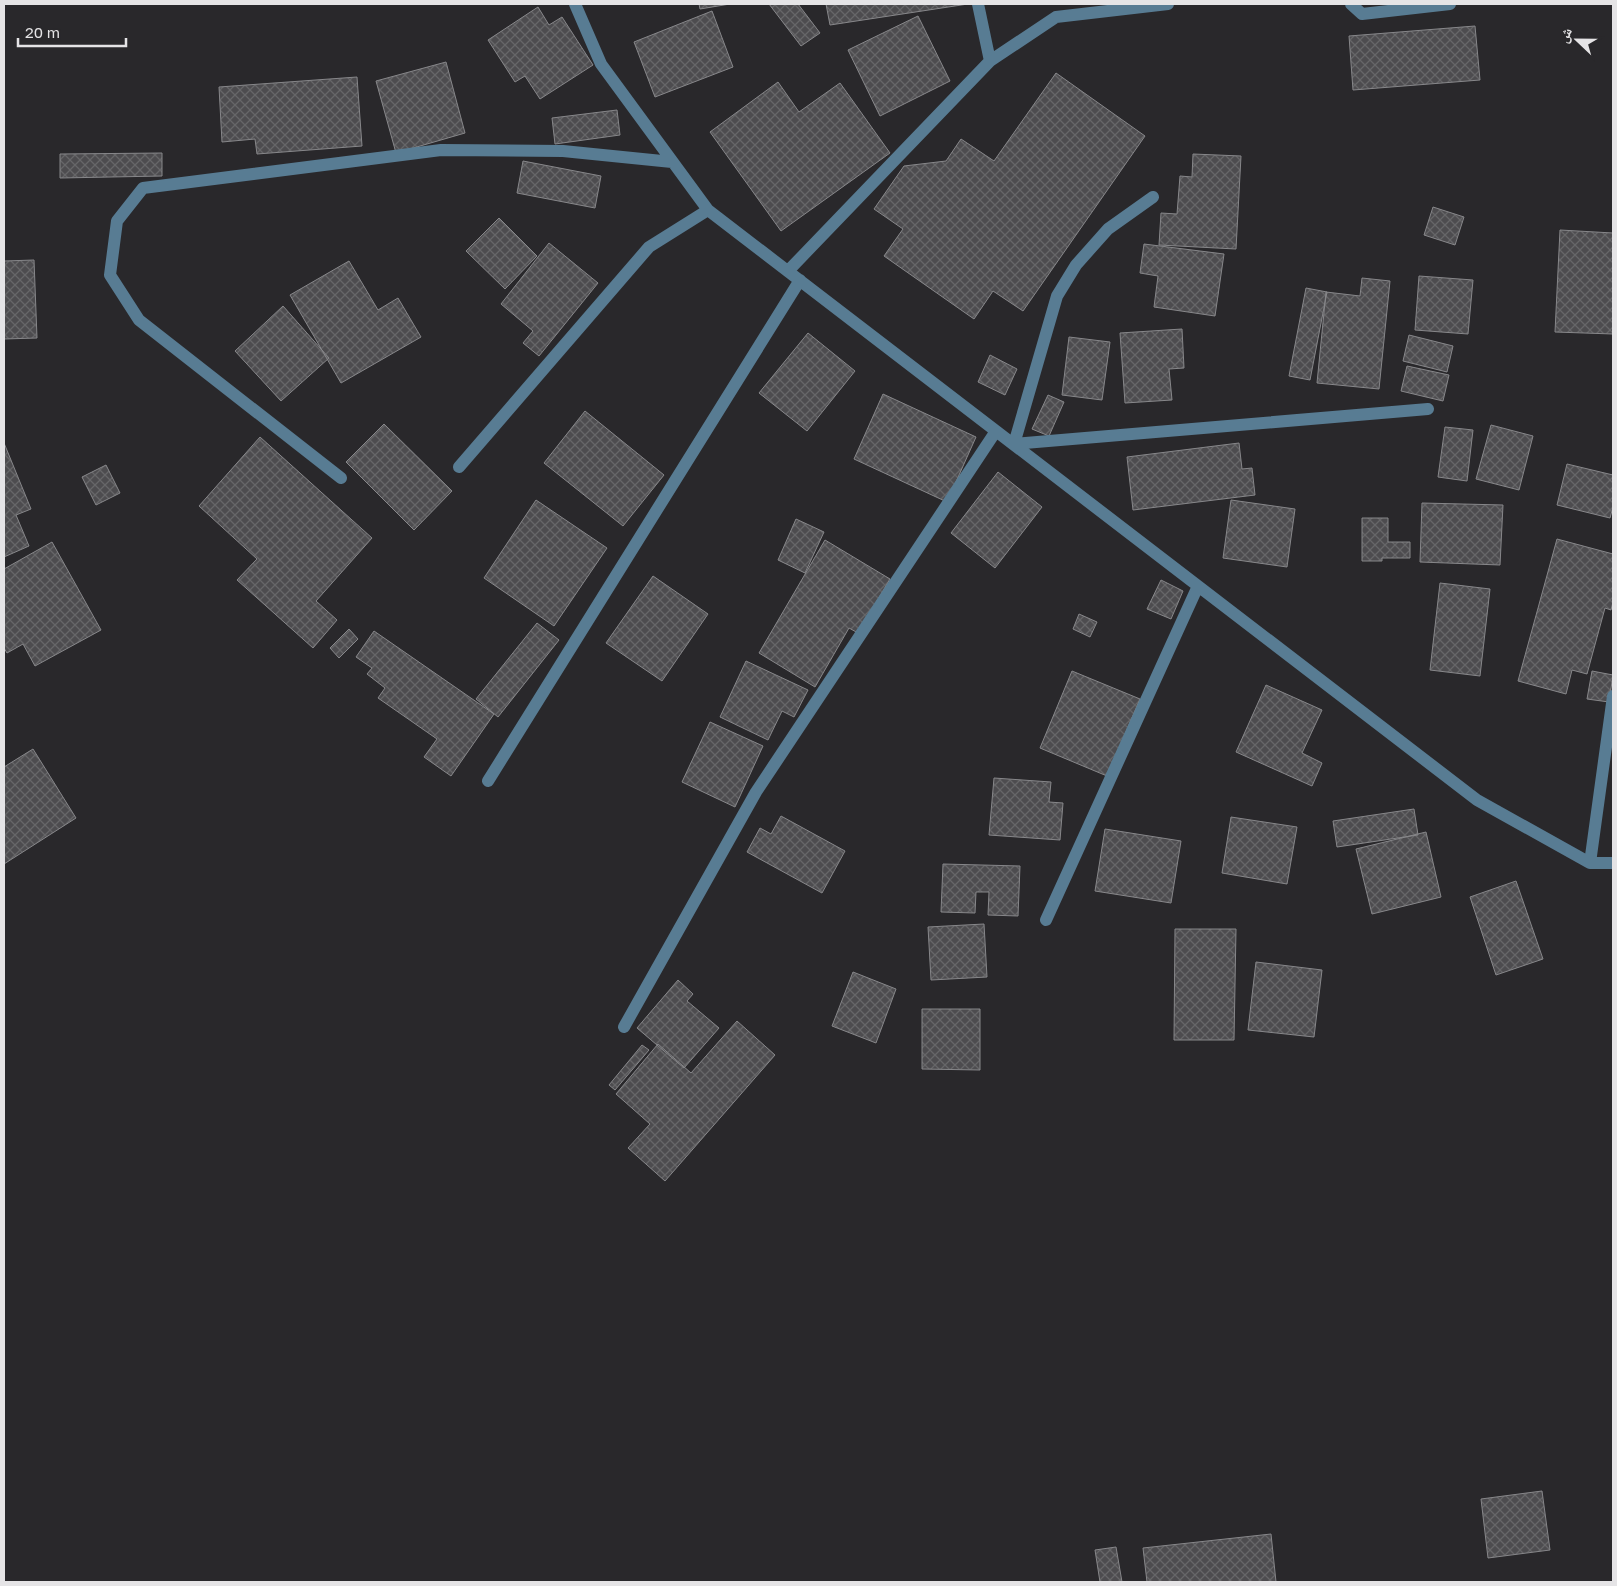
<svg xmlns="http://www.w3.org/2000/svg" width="1617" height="1586" viewBox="0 0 1617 1586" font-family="'Golos Text','Noto Naskh Arabic',sans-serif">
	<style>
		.building { fill: url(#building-cross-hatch); stroke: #87878a }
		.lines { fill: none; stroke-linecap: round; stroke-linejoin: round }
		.minor { stroke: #587c93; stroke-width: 12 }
	</style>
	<defs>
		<pattern id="building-cross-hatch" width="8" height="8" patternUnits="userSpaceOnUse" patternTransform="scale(1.25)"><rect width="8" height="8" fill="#4d4c4f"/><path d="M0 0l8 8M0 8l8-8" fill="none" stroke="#666668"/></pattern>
	</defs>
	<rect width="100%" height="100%" fill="#29282b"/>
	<path class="building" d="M699,4H730L700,9Z
		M769,4H798L820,33L801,46Z
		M826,4H968L830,25Z
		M538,7L549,25L562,17L593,65L540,99L525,76L515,82L488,40Z
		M712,11L733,67L655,97L634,42Z
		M918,16L950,81L880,116L848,50Z
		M1475,26L1480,80L1353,90L1349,36Z
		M446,62L465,133L396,153L376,81Z
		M1056,73L1145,136L1023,311L993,291L974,319L884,256L903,229L874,209L904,166L946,161L961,139L994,161Z
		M357,77L362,146L257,154L255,139L222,142L219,87Z
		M778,82L799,112L840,83L890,153L781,231L710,132Z
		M617,110L620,135L555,144L552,118Z
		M162,153V176L60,178V154Z
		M1193,154L1241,156L1236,249L1159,245L1161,213L1177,214L1180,176L1192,177Z
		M523,161L601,176L595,208L517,193Z
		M1433,207L1464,217L1455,245L1424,235Z
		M499,218L537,256L505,289L466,251Z
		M1560,230L1613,233V334L1555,332Z
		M549,243L598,283L539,356L523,343L533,331L501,304Z
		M1144,244L1224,254L1215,316L1154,307L1158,276L1140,273Z
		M34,260L37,338L4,339V261Z
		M349,261L378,310L398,298L421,337L341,383L290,295Z
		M1419,276L1473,280L1468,334L1415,330Z
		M1362,278L1390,281L1379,389L1317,383L1326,292L1360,296Z
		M1306,288L1327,292L1310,380L1289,376Z
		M283,306L329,358L281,401L235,351Z
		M1182,329L1184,368L1169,369L1172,400L1125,403L1120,333Z
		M808,333L855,371L807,431L759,393Z
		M1409,335L1453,346L1447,372L1403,361Z
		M1069,337L1110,342L1102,400L1062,395Z
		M990,355L1017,369L1005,395L978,382Z
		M1407,366L1449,375L1443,401L1401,391Z
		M883,394L976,437L947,502L854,459Z
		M1048,395L1064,402L1049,436L1032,429Z
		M585,411L664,475L623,526L544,463Z
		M384,424L452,491L414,530L346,462Z
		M1491,425L1533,436L1519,490L1476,479Z
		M1445,427L1473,430L1467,481L1438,477Z
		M260,437L372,538L316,601L337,620L313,648L237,580L257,559L199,506Z
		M4,443L31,509L16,515L29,546L4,557Z
		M1239,443L1242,469L1252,468L1255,495L1133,510L1127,457Z
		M1567,464L1613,475V507L1610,518L1557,505Z
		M106,465L120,493L96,505L82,477Z
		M998,472L1042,507L995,568L951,533Z
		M536,500L607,548L554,626L484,578Z
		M1231,500L1295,509L1287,567L1223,558Z
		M1422,503L1503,505L1500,565L1420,562Z
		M1362,518H1388V542H1410V558H1382V561H1362Z
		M796,519L824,532L805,573L778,560Z
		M1557,539L1613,554V602L1611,610L1605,608L1587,674L1572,670L1566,694L1518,681Z
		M825,540L890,579L858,633L849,628L815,687L759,653Z
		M52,542L101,630L35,666L23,644L7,653L4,648V569Z
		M653,576L708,614L662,681L606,643Z
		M1161,580L1183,591L1171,619L1147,609Z
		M1440,583L1490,589L1480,676L1430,670Z
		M1079,614L1097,622L1090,637L1073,629Z
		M537,623L559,640L498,717L476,699Z
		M349,629L358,639L339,658L330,648Z
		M374,631L494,714L451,776L424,757L437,739L378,698L385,688L367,674L372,668L356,657Z
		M746,661L808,690L794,717L782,711L768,740L720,717Z
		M1072,671L1140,699L1107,776L1040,748Z
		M1592,671L1613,675L1609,702L1587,699Z
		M1266,685L1322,710L1302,753L1322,763L1312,786L1236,752Z
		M710,722L763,746L735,807L682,782Z
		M33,749L76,818L4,864V767Z
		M994,778L1051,782L1049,802L1063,803L1060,840L989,835Z
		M1414,809L1418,835L1337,847L1333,821Z
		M781,816L845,851L822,893L747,852L760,828L771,834Z
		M1231,817L1297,827L1287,884L1222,873Z
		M1105,829L1181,841L1171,903L1095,891Z
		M1426,832L1441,897L1372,914L1356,849Z
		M943,864L1020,866L1018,916L988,915L989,892H976L975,913L941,912Z
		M1516,881L1543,959L1496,975L1470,897Z
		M984,924L987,977L931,980L928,927Z
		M1175,929H1236L1234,1040H1174Z
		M1256,962L1322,970L1314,1037L1248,1030Z
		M853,972L896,989L876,1043L832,1026Z
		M678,980L693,994L687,1001L719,1028L684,1068L637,1028Z
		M922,1009H980V1070L922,1069Z
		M737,1021L775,1055L665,1181L628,1148L650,1124L616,1094L658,1044L691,1073Z
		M642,1045L649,1050L615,1090L609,1085Z
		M1542,1491L1550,1550L1488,1558L1481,1499Z
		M1271,1534L1276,1582H1147L1143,1548Z
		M1116,1547L1122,1582H1100L1095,1550Z"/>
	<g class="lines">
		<path class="minor" d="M575,4L601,64L708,210L1477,800L1590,863H1613
			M978,4L990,61
			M1351,4L1362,14L1450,4
			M1153,197L1108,229L1076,265L1057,296L1014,444L1428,409
			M788,271L990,61L1056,17L1168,4
			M459,467L649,247L708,210
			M341,478L139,320L110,275L117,221L143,188L441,150L563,151L672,162
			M488,781L800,280
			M1590,863L1613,696
			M1046,920L1198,586
			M624,1027L756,792L996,431"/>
	</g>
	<rect width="1617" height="1586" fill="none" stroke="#e5e4e6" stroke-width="10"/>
	<g transform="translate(1577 40) rotate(292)" stroke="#29282b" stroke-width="4" paint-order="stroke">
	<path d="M0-4L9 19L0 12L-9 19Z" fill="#e5e4e6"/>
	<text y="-8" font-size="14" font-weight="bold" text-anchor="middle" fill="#e5e4e6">ش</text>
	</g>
	<path d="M18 38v8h108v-8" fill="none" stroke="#e5e4e6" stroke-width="2.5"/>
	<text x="25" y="38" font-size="15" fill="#e5e4e6" stroke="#29282b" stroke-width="4" paint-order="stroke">20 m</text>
</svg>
